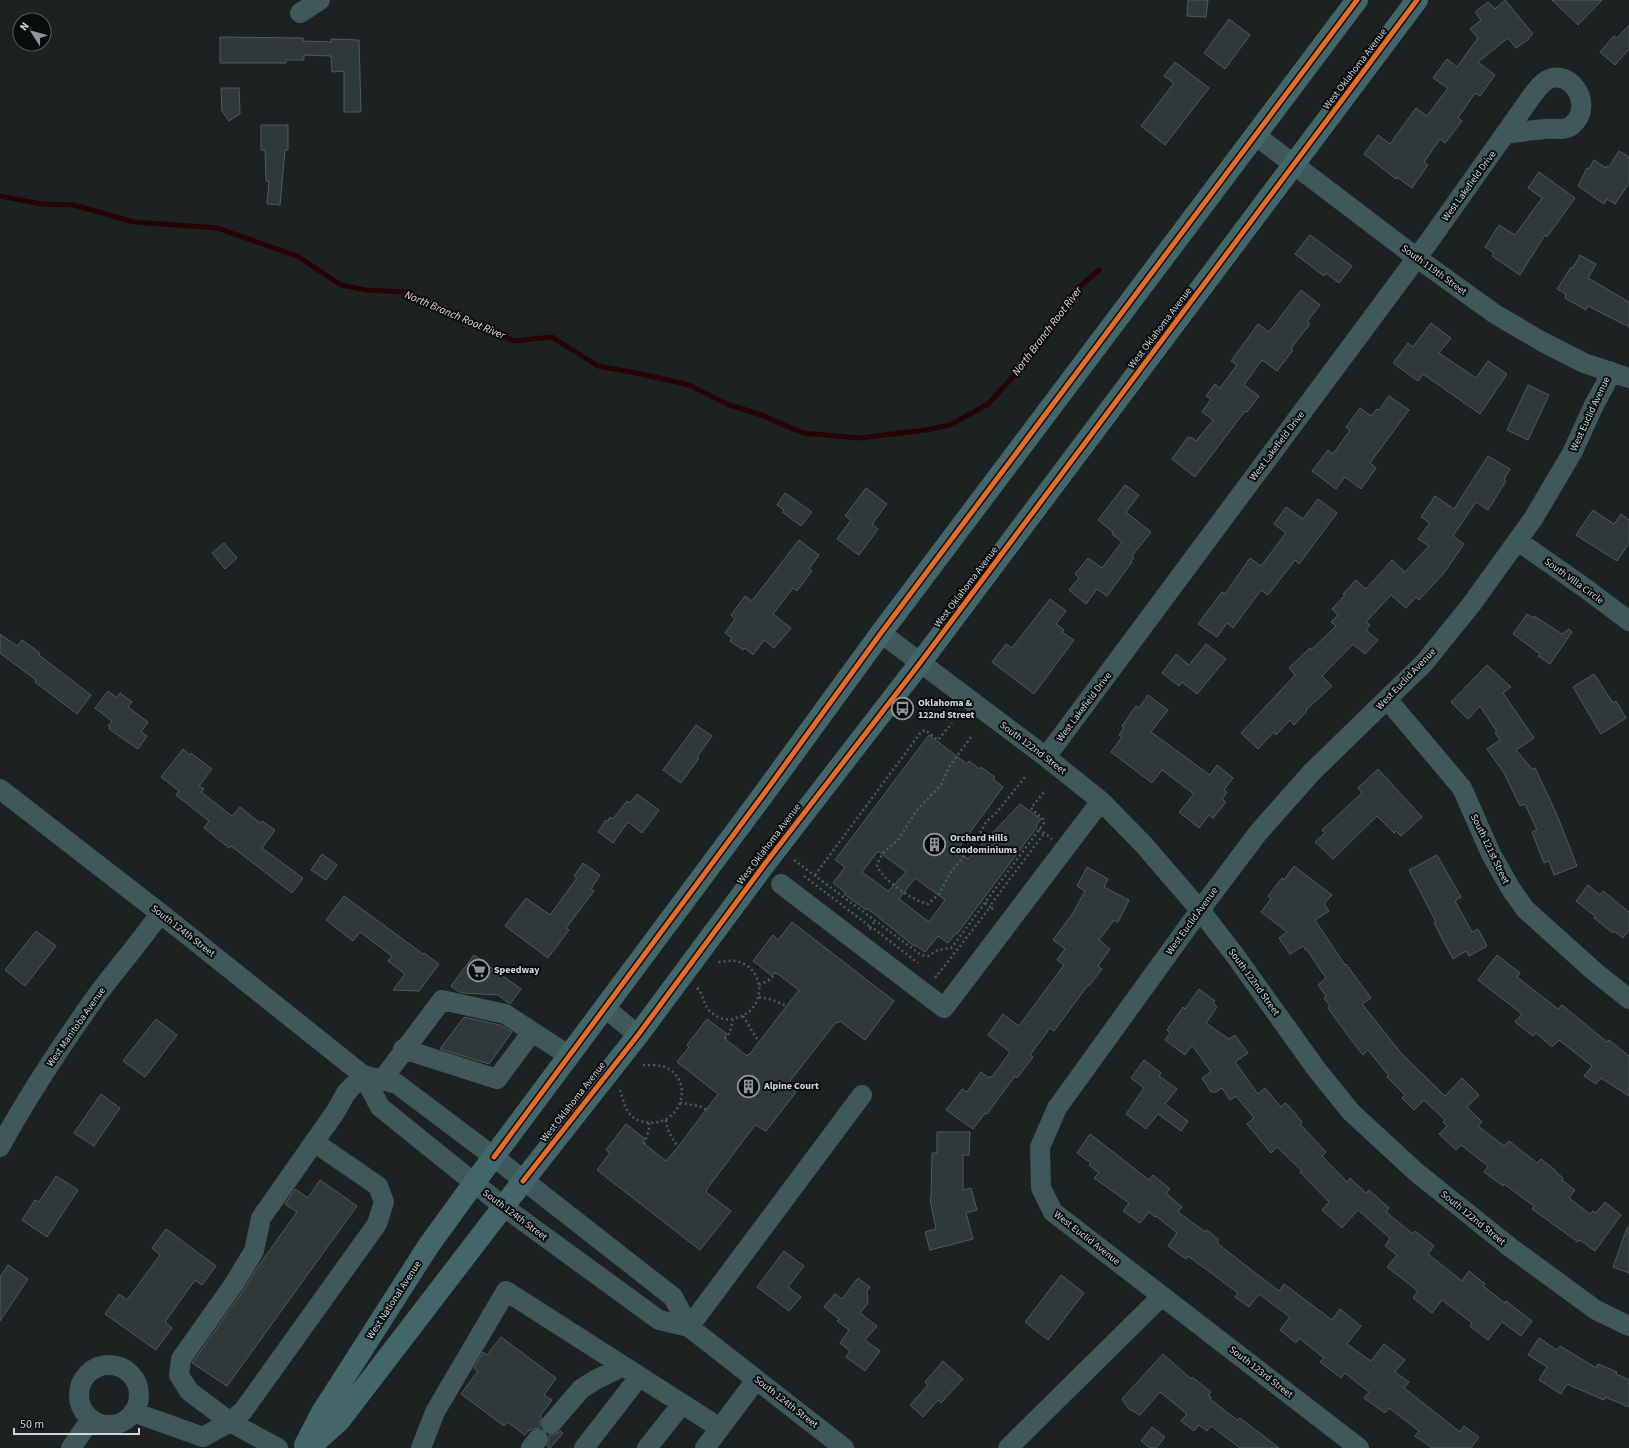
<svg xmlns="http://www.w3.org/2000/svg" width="1629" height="1448" viewBox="0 0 1629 1448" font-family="'Source Sans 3',sans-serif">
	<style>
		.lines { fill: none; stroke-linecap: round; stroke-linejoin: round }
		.stream { stroke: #270306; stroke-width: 5 }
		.building { fill: #2e393a; stroke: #54595a; fill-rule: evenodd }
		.path { stroke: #4b5c5f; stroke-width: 2.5; stroke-dasharray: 2 3; stroke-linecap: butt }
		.minor { stroke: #3f585c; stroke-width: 20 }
		.major { stroke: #43666b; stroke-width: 22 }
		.cycleway-casing { stroke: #070c0d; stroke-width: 8 }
		.cycleway { stroke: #ed6a23; stroke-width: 5 }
		.labels { text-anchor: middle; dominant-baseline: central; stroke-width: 4; stroke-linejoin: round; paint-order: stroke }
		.street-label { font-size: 10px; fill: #d0d7d8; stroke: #070c0d }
		.poi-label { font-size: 10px; font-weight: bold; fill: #d0d7d8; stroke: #070c0d; text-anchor: start }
		.water-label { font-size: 11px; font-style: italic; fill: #efd4d2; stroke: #070c0d }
	</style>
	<rect width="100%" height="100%" fill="#1c2122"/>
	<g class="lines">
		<path class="stream" d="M0,196L41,204L74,205L134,222L217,228L297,256L341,285L366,290L404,292L475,324L514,341L552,337L598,366L637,373L689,385L727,404L761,415L803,433L859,438L926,430L950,425L988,404L1023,366L1076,290L1099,270"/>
	</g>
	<path class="building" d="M1188,0H1208L1206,17L1187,16Z
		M1505,0L1533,34L1529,37V39L1516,48L1508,38L1478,62L1495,75L1480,96L1475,93L1458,118L1462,121L1445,143L1440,139L1424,162L1428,165L1412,188L1397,177L1396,179L1364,154L1378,135L1390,144L1416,108L1427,116L1448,88L1433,78L1447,59L1457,67L1478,38L1470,29L1481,20L1475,12L1488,2L1495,9Z
		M1552,0H1602L1578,25Z
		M1229,19L1250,35L1225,69L1204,53Z
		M1629,25V49L1615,65L1600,52L1614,36L1617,38Z
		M220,37L303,38V41L331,42V39L359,40L361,112H344V71L332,72L331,56L304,55V60H286V63H220Z
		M1175,62L1209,88L1165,145L1141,126L1174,83L1164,76Z
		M221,88H239L240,114L229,121L222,111Z
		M261,125H288V150H285L280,205L267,204L269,181H266L265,150H261Z
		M1619,151L1629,157V183L1615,204L1607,199L1604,204L1578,186L1587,168L1589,169L1594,160L1606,168L1607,166L1609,167Z
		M1539,172L1575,198L1547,237L1545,235L1520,275L1492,256L1494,253L1485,247L1499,225L1515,235L1542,198L1528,188Z
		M1310,235L1352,266L1339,283L1326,273L1324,276L1295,254Z
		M1580,255L1596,264L1588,278L1629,302V327L1588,306L1586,310L1565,298L1566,294L1557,289L1571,267L1573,268Z
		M1301,290L1320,305L1307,322L1310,324L1291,348L1293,350L1277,371L1262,360L1244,385L1259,396L1247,412L1245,411L1195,477L1172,459L1188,437L1190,438L1191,437L1196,441L1213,420L1202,412L1211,399L1206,396L1215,384L1220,388L1237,365L1231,361L1258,324L1269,332Z
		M1431,323L1451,338L1439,353L1476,378L1488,361L1507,374L1480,414L1423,374L1418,381L1393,363L1408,343L1413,347Z
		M1528,385L1549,395L1528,440L1507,430Z
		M1389,396L1409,410L1370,463L1376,468L1361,489L1345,477L1336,489L1312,471L1328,450L1333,454L1350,430L1346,427L1360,408L1371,416L1377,409L1379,410Z
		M1488,456L1510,469L1504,479L1506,481L1488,510L1476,502L1453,536L1464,544L1444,573L1419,600L1416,597L1406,608L1391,595L1366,622L1370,625L1366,630L1378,640L1365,654L1353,644L1322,676L1332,686L1306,710L1307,711L1294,725L1290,720L1276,735L1274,732L1258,749L1241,733L1295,675L1289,668L1310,648L1311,650L1336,626L1331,622L1338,615L1332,609L1345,595L1343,594L1356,580L1366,589L1392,560L1405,572L1429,546L1418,539L1430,523L1421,517L1435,496L1454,509Z
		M1125,485L1139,495L1126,512L1151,532L1132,556L1134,558L1131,561L1132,562L1107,596L1097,589L1086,604L1069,590L1079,578L1075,574L1088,558L1102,568L1122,542L1112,534L1113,532L1098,520Z
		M866,488L887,504L872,524L878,529L859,555L837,539L851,520L845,516Z
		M785,493L812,512L801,526L782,512L784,510L777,505Z
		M1318,499L1337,513L1299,564L1295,560L1268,595L1261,590L1233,628L1227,623L1217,637L1198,624L1222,592L1225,594L1250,558L1261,566L1286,533L1274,524L1286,507L1303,519Z
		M1593,510L1614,524L1621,514L1629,520V543L1617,561L1576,535Z
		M799,540L819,555L809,569L812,571L797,591L793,588L773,614L791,628L774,648L764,640L753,655L745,648L743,650L730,641L732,638L725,633L735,619L731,615L745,596L752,601Z
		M224,543L237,558L225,569L212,553Z
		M1050,599L1066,611L1056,624L1064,630L1062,632L1074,640L1034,694L992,662L1006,644L1012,648Z
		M1527,614L1533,618L1534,616L1562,634L1569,629L1572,632L1550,664L1538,656L1540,654L1513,634Z
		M0,634L17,646L22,640L40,653L39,655L91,695L77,714L35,682L36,680L0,653Z
		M1206,644L1226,659L1197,694L1182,682L1179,686L1162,673L1176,654L1189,665Z
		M1487,665L1511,687L1503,693L1534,738L1516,750L1532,769L1535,768L1557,815L1577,866L1554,875L1549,861L1544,863L1532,832L1537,830L1525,804L1520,806L1504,773L1487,749L1500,740L1495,733L1497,732L1480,706L1468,719L1451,702Z
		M1594,674L1613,703L1616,701L1626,718L1601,734L1573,687Z
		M108,691L117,698L120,693L132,702L128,707L148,722L141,732L147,736L138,749L109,729L110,727L108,726L112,721L95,708Z
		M1148,695L1168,710L1151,732L1210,775L1217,765L1233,778L1224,790L1227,792L1222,799L1226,802L1213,818L1209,815L1199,828L1179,812L1194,794L1162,770L1152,783L1111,752L1122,737L1119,735L1124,728L1122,726L1136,706L1139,708Z
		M696,725L712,736L697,757L699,758L681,783L663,770Z
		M929,735L967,764L969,761L980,769L981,767L995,777L993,779L1003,787L957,850L968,859L1020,804L1041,819L1036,826L1037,827L957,934L956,933L948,943L938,936L925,952L915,945L914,946L867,908L866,910L844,894L845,892L833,883L845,867L835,860ZM878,851L906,872L888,891L862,872ZM915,878L945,900L929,922L899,899Z
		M183,749L190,755L191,753L212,769L199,786L204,789L201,792L232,816L240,807L260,823L262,821L275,830L262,848L303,878L292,893L231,846L229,848L204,828L209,821L176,795L179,791L161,777Z
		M1378,769L1422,817L1401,836L1396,831L1394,833L1377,816L1333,859L1315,842L1325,833L1322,830L1362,793L1358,788Z
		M637,794L659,810L642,833L628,822L613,843L598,832L606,820L608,821L610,817L613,819L627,801L630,803Z
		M322,854L337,865L326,880L311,870Z
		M1437,855L1461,897L1455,901L1472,932L1478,929L1487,946L1469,956L1466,951L1453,959L1434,923L1436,922L1409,870Z
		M583,863L600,875L591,889L594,891L566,928L569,930L548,958L505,926L526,898L550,915L577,878L574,876Z
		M1294,866L1332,895L1324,904L1329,911L1315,920L1345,965L1346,964L1371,998L1362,1004L1401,1053L1445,1096L1462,1078L1479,1095L1467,1107L1482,1122L1478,1126L1504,1146L1509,1141L1537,1163L1541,1159L1555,1170V1171L1563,1178L1562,1180L1575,1190L1569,1198L1590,1214L1593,1211L1596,1213L1605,1202L1621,1215L1595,1251L1580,1240L1578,1242L1550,1222L1532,1209L1534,1206L1504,1184L1503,1186L1484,1172L1488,1166L1461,1145L1456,1150L1439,1134L1447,1126L1443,1122L1445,1120L1424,1100L1414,1110L1402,1098L1405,1095L1387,1077L1389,1076L1368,1050L1363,1055L1349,1037L1328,1008L1330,1006L1324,998L1326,996L1318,985L1326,978L1307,950H1306L1303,946L1290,954L1279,938L1287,932L1261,912L1271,899L1268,896L1282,878L1284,880Z
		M1087,867L1108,879L1104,887L1129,900L1118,922L1114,920L1099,940L1110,949L1098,966L1102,969L1089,986L1088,985L1054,1031L1050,1028L1030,1055L1033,1057L1017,1078L1015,1076L987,1114L985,1113L973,1129L946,1110L962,1089L967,1092L981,1072L989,1078L990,1076L992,1077L1010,1052L988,1035L1003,1014L1019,1026L1064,965L1057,960L1065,949L1053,940L1073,913L1085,891L1077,886Z
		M1588,885L1600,895L1603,891L1629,912V930L1623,938L1614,931L1613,933L1594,918L1596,917L1576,901Z
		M344,896L423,954L424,953L439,964L419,991L393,990L405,974L388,961L392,956L360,932L353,941L326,920Z
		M792,922L894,1001L865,1040L840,1021L838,1023L836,1022L787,1085L796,1092L766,1131L755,1125L707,1189L706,1192L731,1211L700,1250L597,1170L610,1153L606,1150L626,1124L645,1139L642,1142L666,1161L678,1147L718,1094L677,1062L689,1047L687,1045L707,1019L727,1034L724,1038L747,1056L748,1054L749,1055L799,990L775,972L772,976L753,961L773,935L778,940Z
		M36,931L56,946L25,986L5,970Z
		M474,955L521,989L510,1004L498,995L463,993L459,992L451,986Z
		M1497,955L1520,973L1517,977L1558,1009L1562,1005L1607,1042L1609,1040L1629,1056V1096L1601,1078L1596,1084L1584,1076L1592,1066L1559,1040L1552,1047L1536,1033L1533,1036L1515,1022L1522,1014L1478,980Z
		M1199,989L1215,1001L1213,1003L1217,1007L1206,1023L1229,1039L1235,1035L1248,1053L1235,1062L1258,1094L1265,1088L1281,1107L1285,1103L1289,1106L1302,1122L1300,1124L1326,1152L1322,1156L1347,1182L1350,1178L1366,1193L1369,1190L1389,1208L1386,1212L1413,1234L1415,1231L1434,1246L1428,1254L1462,1281L1469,1271L1485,1284L1483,1286L1505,1303L1506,1301L1532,1321L1521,1336L1502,1322L1488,1340L1470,1326L1472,1323L1442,1300L1432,1313L1413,1298L1418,1291L1387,1267L1397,1255L1385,1246L1390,1238L1358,1210L1342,1228L1322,1210L1329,1202L1300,1172L1302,1171L1277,1147L1271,1153L1247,1124L1254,1118L1236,1096L1230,1100L1222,1088L1216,1092H1211L1202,1078L1211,1072L1192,1045L1185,1055L1165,1040L1170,1033L1167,1030L1183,1007L1185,1009Z
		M464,1017L500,1025L512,1032L489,1064L440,1049Z
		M156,1019L177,1035L145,1077L123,1061Z
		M1144,1060L1161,1073L1159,1076L1177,1089L1165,1104L1188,1121L1181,1131L1158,1114L1146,1129L1126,1114L1144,1088L1131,1078Z
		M101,1094L120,1108L94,1146L74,1133Z
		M937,1132H970L969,1155H963V1190L971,1188L977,1210L966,1213L973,1239L930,1250L925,1232L936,1229L930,1199L931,1198L932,1153H937Z
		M1090,1134L1149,1180L1153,1175L1170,1189L1166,1193L1182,1207L1178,1212L1205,1232L1207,1230L1219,1240L1217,1242L1223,1248L1279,1291L1284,1284L1332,1320L1340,1309L1361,1326L1347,1344L1371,1361L1384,1344L1405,1360L1395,1372L1409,1382L1404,1388L1460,1432L1464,1426L1479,1437L1471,1448H1432L1415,1436L1419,1431L1389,1408L1385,1413L1364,1398L1369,1392L1345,1373L1341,1378L1320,1362L1324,1358L1299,1338L1296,1343L1280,1330L1290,1317L1259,1294L1249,1307L1235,1297L1238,1293L1207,1270L1188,1256L1186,1259L1168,1246L1177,1233L1156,1216L1155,1217L1149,1212L1140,1223L1123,1211L1129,1203L1094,1178L1099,1173L1089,1165L1091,1163L1077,1153Z
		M56,1176L78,1190L47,1237L22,1220L35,1200L39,1202Z
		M320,1180L357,1206L227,1386L192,1363L243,1291L257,1268L297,1212L285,1204L295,1189L308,1198Z
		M1627,1228H1629V1273L1613,1267Z
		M166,1229L216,1266L202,1285L195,1280L165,1322L172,1328L156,1350L105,1314L119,1294L127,1300L160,1255L152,1248Z
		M784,1251L804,1266L788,1287L801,1297L789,1311L757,1287Z
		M8,1265L28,1279L0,1321V1277Z
		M1061,1275L1084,1293L1048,1340L1025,1322Z
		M858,1278L870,1287L867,1291L868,1303L860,1313L877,1326L865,1340L880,1351L865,1371L846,1357L850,1351L840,1343L849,1330L837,1321L839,1319L824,1307L835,1294L842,1299Z
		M501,1337L556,1378L544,1395L552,1400L540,1416L542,1418L540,1422V1428L533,1429L528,1431L525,1435L507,1422L504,1426L461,1394L478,1371L474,1368L483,1352L487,1355Z
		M1539,1338L1557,1350L1560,1346L1596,1368L1598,1364L1617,1372L1616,1374L1629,1380V1407L1605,1397L1604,1400L1567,1384L1561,1394L1539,1380L1547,1367L1528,1355Z
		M1163,1354L1191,1379L1192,1377L1211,1392L1208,1395L1211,1397L1210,1399L1237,1420L1240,1418L1279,1448H1240L1211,1426L1207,1431L1199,1425L1194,1431L1181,1421L1187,1414L1160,1392L1140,1415L1129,1409L1122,1399Z
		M943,1361L963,1379L941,1403L938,1400L923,1417L910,1405L928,1385L925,1382Z
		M1152,1427L1165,1437L1156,1448H1150L1141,1441Z
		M560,1431L563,1433L550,1448L547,1446L549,1441V1435H554Z"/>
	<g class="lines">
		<path class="path" d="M971,737L949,767L941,785L917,810L898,840L883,853L879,860L877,866C883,880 913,901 928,904L939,894L951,872L974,844L986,822L997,812L1025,777
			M1039,829L1052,839
			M794,860L921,955L928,956L938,950L951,948L953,946L1044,823V820L1031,808L1044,792
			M815,875L921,732L925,730L938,740L952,723
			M804,876L868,925L869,929L873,928L918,963
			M985,903L993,909
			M870,928L875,921
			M935,976L936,977L988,910L992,909V903L1043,835L1046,834
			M759,985L769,980L776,973
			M697,988C706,997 701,1008 718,1017C723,1020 730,1020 736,1018C768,1010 766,966 735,961C729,960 722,962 716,962
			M759,997L773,1000L787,1006
			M743,1016L759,1042
			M725,1039L730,1032L733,1020
			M620,1090C623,1098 624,1107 629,1113C633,1118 638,1121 644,1122C679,1129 695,1085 669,1069C661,1064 649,1065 640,1065
			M680,1103L699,1106L707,1110
			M666,1120C667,1131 672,1138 678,1147
			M644,1144L649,1130V1123"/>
		<path class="minor" d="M300,13L320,0
			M1255,135L1417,258L1495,314L1541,341L1584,363L1629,378
			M1518,541L1585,588L1629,621
			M881,633L1046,757L1101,801L1144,845L1200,910L1234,954L1317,1070L1351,1112L1416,1172L1511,1248L1596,1310L1629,1326
			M1387,699L1462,788L1491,854L1511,889L1525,909L1595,972L1629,999
			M1046,757L1430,240L1529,100C1534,93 1539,85 1547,80C1569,68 1592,101 1576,121C1574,123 1572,126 1569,127C1562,131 1553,128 1545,129C1532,130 1519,132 1505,134
			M0,789L160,913L363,1075L397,1084L494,1157L673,1297L689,1327
			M781,884L944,1008L1101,801
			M604,1007L638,1035
			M403,1049L497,1079L532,1032
			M363,1075L380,1107L504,1207L659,1320L689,1327L844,1448
			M382,1080L442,1000L505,1014L568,1055
			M314,1142L378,1186L384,1202L377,1224L243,1411L230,1422L189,1391L179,1375L181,1359L234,1284L254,1251L261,1218L336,1111L346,1093L363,1075
			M0,1147C28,1095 61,1046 95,998C116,969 140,943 160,913
			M1162,1296L1359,1448
			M689,1327L862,1095
			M79 1395a30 30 0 1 1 60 0a30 30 0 1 1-60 0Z
			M133,1412L203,1437L230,1422L278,1448
			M551,1424L581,1389L595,1380L622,1367
			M71,1448L91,1419
			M421,1448L435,1412L506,1291L720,1428L756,1380
			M531,1448L538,1439
			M584,1448L639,1377
			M647,1448L682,1404
			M705,1448L720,1428
			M1008,1448L1162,1296L1053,1212L1041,1188L1040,1147L1057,1108L1200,910L1258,833L1312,772L1424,663L1471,605L1533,519L1572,453L1595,403L1605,385L1610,371"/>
		<path class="major" d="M305,1445L321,1414L429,1245L474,1183L763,795L881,633L1357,0
			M309,1448L339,1421L523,1181L638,1035L764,865L920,663L1417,0"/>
		<defs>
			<path id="cycleway" d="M494,1157L763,795L881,633L1357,0
				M523,1181L638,1035L764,865L920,663L1417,0"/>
		</defs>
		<use href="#cycleway" class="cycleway-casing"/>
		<use href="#cycleway" class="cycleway"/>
	</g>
	<defs>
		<symbol id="bus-ring" viewBox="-11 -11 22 22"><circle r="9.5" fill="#070c0d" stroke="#919798" stroke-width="1.5"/><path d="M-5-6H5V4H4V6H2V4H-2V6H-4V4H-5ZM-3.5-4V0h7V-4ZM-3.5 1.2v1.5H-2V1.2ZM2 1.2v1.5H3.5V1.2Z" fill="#919798"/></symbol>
		<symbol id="building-ring" viewBox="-11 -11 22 22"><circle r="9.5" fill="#070c0d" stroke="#919798" stroke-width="1.5"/><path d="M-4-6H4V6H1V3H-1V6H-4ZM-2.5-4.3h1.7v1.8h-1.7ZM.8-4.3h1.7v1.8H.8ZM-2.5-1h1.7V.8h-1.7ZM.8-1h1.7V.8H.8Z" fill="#919798"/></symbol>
		<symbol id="supermarket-ring" viewBox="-11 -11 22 22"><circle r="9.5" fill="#070c0d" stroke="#919798" stroke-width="1.5"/><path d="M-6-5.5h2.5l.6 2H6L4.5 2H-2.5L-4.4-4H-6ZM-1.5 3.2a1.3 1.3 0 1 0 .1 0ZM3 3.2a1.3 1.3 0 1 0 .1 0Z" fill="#919798"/></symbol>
	</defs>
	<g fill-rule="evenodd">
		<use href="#bus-ring" x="890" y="696" width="25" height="25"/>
		<use href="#building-ring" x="922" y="832" width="25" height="25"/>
		<use href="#supermarket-ring" x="466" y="958" width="25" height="25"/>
		<use href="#building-ring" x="736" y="1074" width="25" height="25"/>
	</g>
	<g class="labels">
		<g class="street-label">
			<text transform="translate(1355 69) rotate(-53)">West Oklahoma Avenue</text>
			<text transform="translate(1469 186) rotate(-54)">West Lakefield Drive</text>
			<text transform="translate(1434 270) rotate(36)">South 119th Street</text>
			<text transform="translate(1160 328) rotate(-53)">West Oklahoma Avenue</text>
			<text transform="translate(1590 414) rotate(-65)">West Euclid Avenue</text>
			<text transform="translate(1277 446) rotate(-53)">West Lakefield Drive</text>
			<text transform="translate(1574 581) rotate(36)">South Villa Circle</text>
			<text transform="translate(966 587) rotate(-53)">West Oklahoma Avenue</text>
			<text transform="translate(1406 679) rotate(-46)">West Euclid Avenue</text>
			<text transform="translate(1084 707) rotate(-53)">West Lakefield Drive</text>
			<text transform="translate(1033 748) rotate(37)">South 122nd Street</text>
			<text transform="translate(769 844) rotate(-53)">West Oklahoma Avenue</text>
			<text transform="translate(1490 849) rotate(64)">South 121st Street</text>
			<text transform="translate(1192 921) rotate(-54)">West Euclid Avenue</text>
			<text transform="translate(183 931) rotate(38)">South 124th Street</text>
			<text transform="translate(1254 982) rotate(54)">South 122nd Street</text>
			<text transform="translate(76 1027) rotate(-55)">West Manitoba Avenue</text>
			<text transform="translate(573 1102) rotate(-52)">West Oklahoma Avenue</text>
			<text transform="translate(515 1215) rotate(37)">South 124th Street</text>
			<text transform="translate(1473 1218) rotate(39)">South 122nd Street</text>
			<text transform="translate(1087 1238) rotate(38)">West Euclid Avenue</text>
			<text transform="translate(394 1300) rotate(-57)">West National Avenue</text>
			<text transform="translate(1261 1372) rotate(38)">South 123rd Street</text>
			<text transform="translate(786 1402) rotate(38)">South 124th Street</text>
		</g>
		<g class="poi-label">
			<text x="918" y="703">Oklahoma &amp;<tspan x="918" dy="12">122nd Street</tspan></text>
			<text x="950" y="838">Orchard Hills<tspan x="950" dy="12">Condominiums</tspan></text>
			<text x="494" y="970">Speedway</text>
			<text x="764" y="1086">Alpine Court</text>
		</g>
		<g class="water-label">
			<text transform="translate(455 315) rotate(23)">North Branch Root River</text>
			<text transform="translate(1047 331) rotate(-53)">North Branch Root River</text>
		</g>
	</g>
	<g transform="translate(32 32) rotate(306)"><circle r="19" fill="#070c0d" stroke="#575d5e"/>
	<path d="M0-3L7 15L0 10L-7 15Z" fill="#919798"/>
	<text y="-6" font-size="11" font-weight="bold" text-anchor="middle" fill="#d0d7d8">N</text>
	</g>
	<path d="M14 1428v6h125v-6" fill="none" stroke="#d0d7d8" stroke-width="2"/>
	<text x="20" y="1428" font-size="12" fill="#d0d7d8" stroke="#070c0d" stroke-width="3" paint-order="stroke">50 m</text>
</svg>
